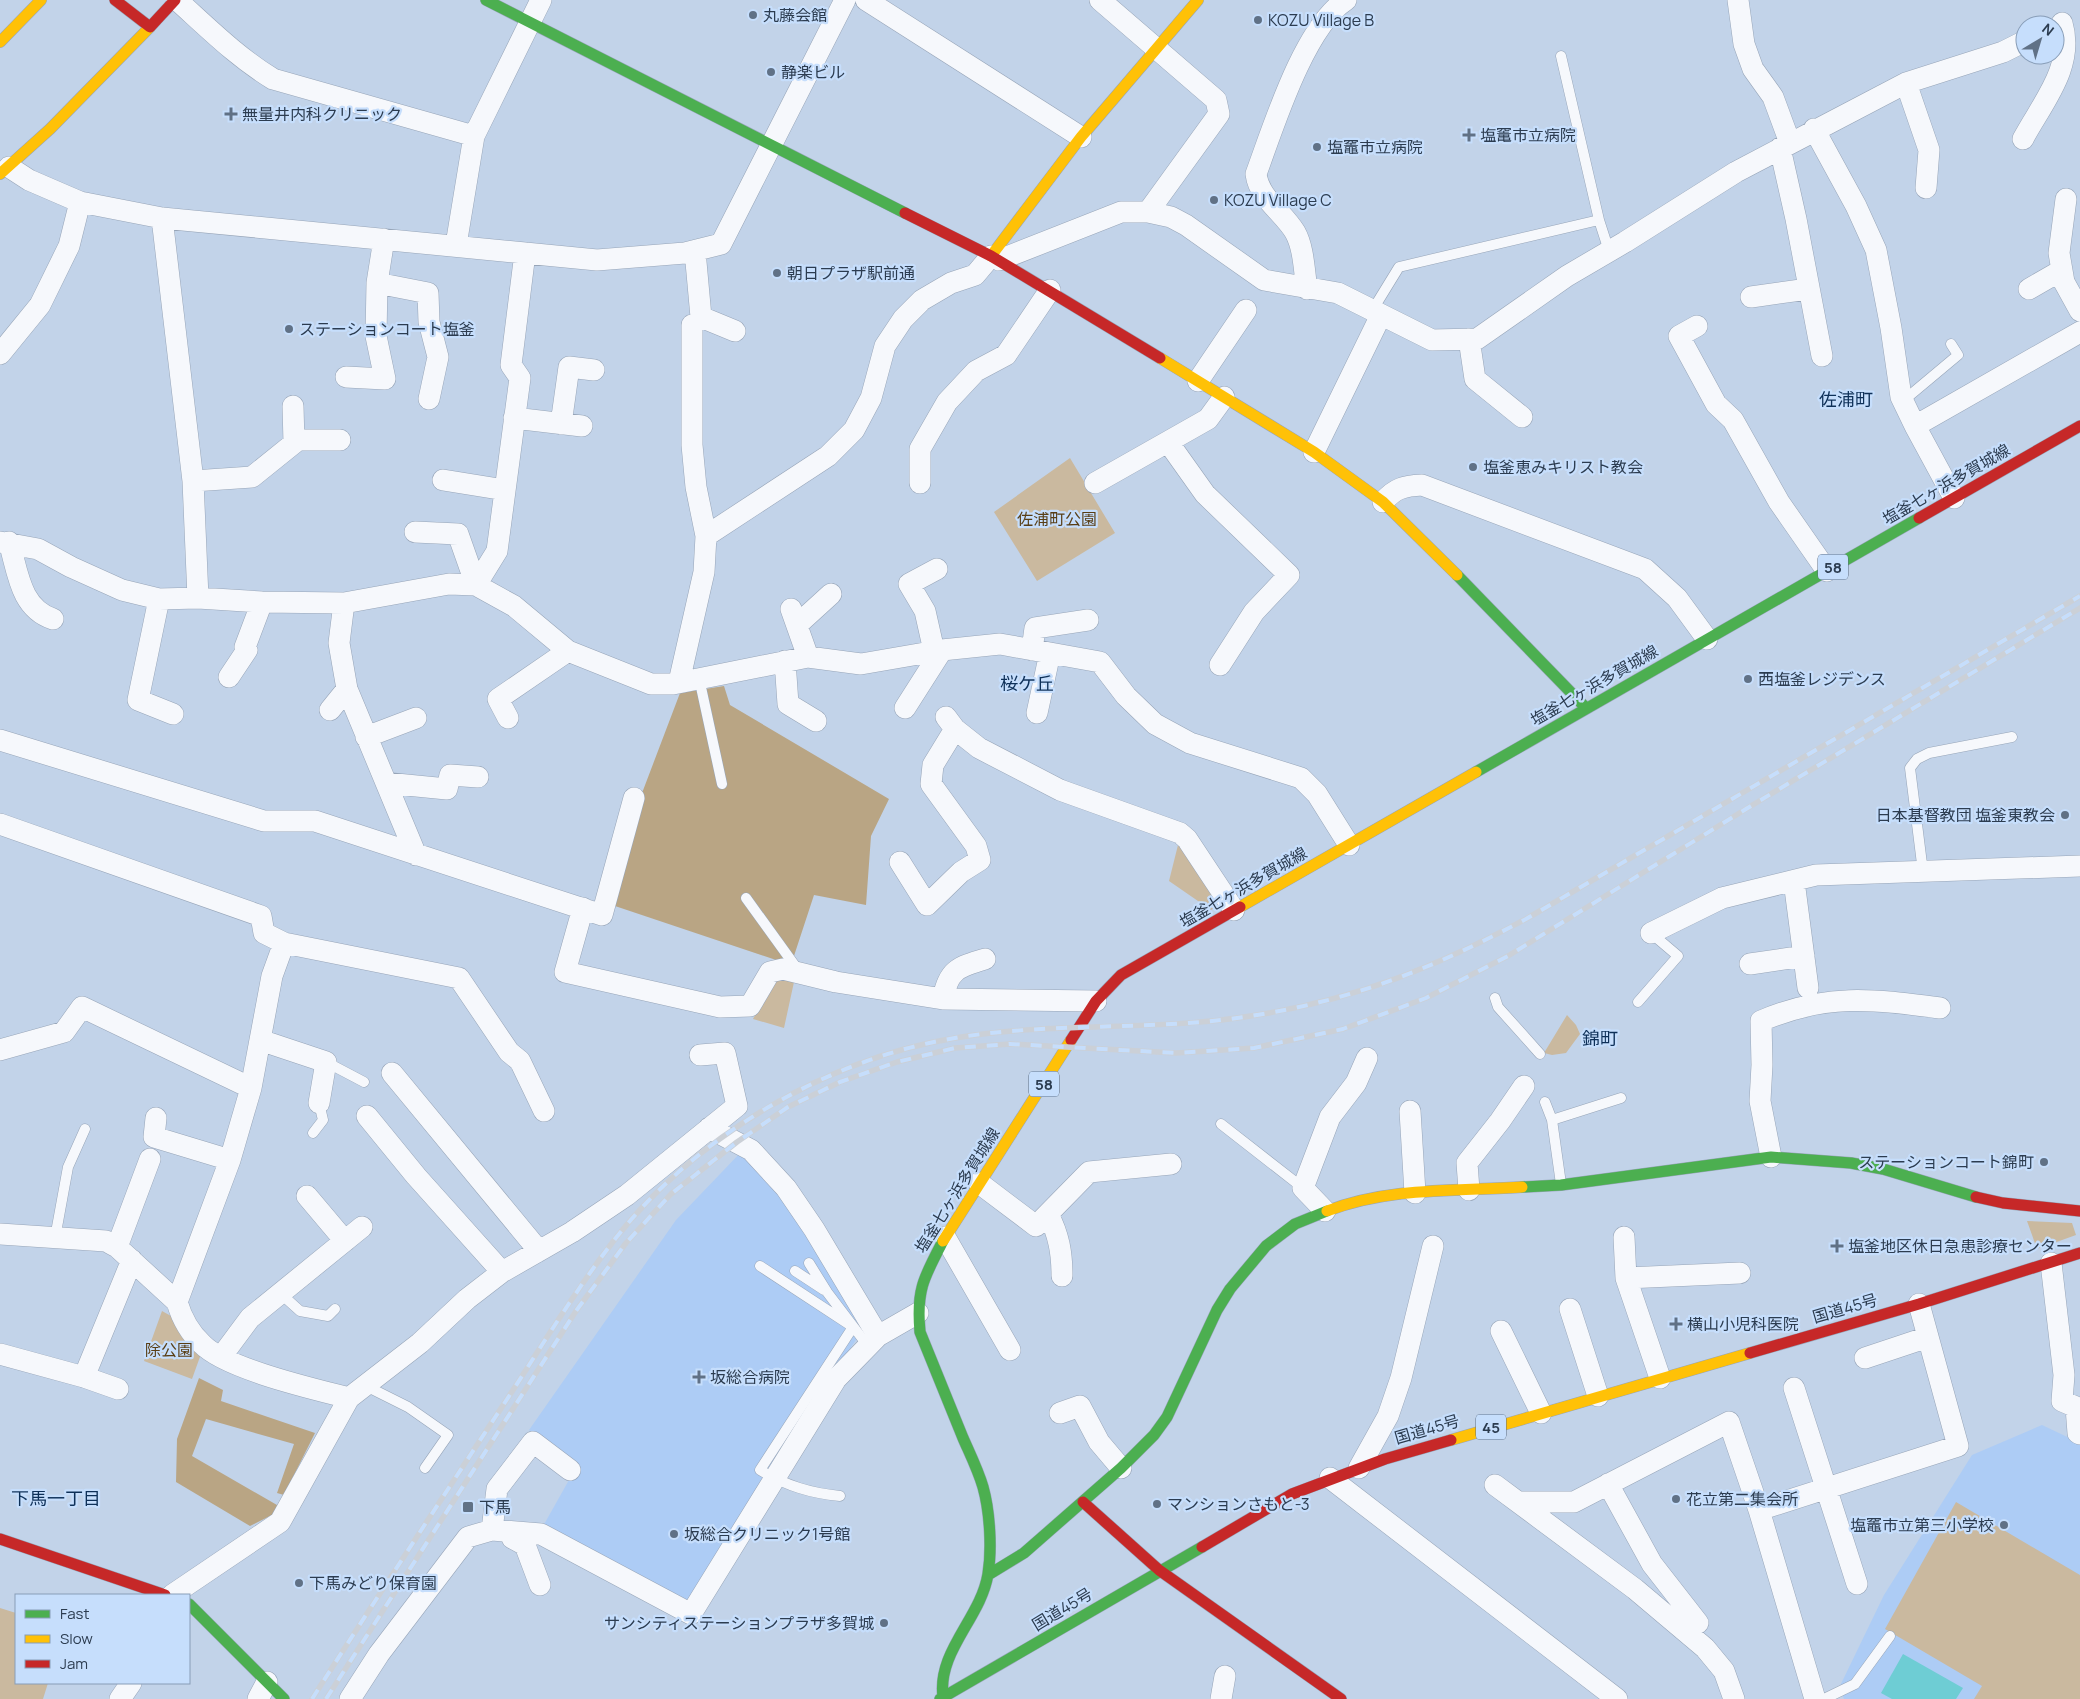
<svg xmlns="http://www.w3.org/2000/svg" width="2080" height="1699" viewBox="0 0 2080 1699" font-family="Manrope,'Noto Sans JP',sans-serif">
	<style>
		.built { fill: #adccf5 }
		.green { fill: #cab99f }
		.forest { fill: #b9a584 }
		.water { fill: #6ecdd4 }
		.lines { fill: none; stroke-linecap: round; stroke-linejoin: round }
		.lane-casing { stroke: #97a5b8; stroke-width: 11 }
		.street-casing { stroke: #97a5b8; stroke-width: 22 }
		.fast-casing { stroke: #97a5b8; stroke-width: 12 }
		.slow-casing { stroke: #97a5b8; stroke-width: 12 }
		.jam-casing { stroke: #97a5b8; stroke-width: 12 }
		.lane { stroke: #f6f8fc; stroke-width: 10 }
		.street { stroke: #f6f8fc; stroke-width: 21 }
		.fast { stroke: #4caf50; stroke-width: 11 }
		.slow { stroke: #ffc107; stroke-width: 11 }
		.jam { stroke: #c62828; stroke-width: 11 }
		.rail-casing { stroke: #cbd0d7; stroke-width: 5.5 }
		.rail { stroke: #c6defc; stroke-width: 4; stroke-dasharray: 11; stroke-linecap: butt }
		.poi-dot { fill: #607186; stroke: #c6defc; stroke-width: 2 }
		.labels { text-anchor: middle; dominant-baseline: central; stroke-width: 4.5; stroke-linejoin: round; paint-order: stroke }
		.shield { fill: #c6defc; stroke: #5a6d84; stroke-width: 1 }
		.shield-label { font-size: 15px; font-weight: bold; fill: #2c3c50 }
		.poi-label { font-size: 16px; fill: #2c3c50; stroke: #c6defc; text-anchor: start }
		.street-label { font-size: 16px; fill: #2c3c50; stroke: #c6defc }
		.park-label { font-size: 16px; fill: #593e15; stroke: #c6defc }
		.neighbourhood-label { font-size: 18px; fill: #0e3058; stroke: #c6defc }
	</style>
	<rect width="100%" height="100%" fill="#c2d3e9"/>
	<path class="built" d="M743,1150L789,1203L864,1328L798,1426L694,1600L684,1603L542,1528L578,1464L529,1430L676,1220Z
		M2042,1425L2080,1443V1699H1844L1839,1688L1884,1595L1972,1455Z"/>
	<path class="green" d="M1070,458L1115,533L1037,581L994,512Z
		M1179,841L1222,903L1211,910L1169,881Z
		M782,978L794,982L784,1028L753,1019L772,983Z
		M1567,1015L1576,1025L1580,1034L1566,1053L1552,1055L1544,1053Z
		M2027,1221L2072,1223L2076,1235L2037,1249Z
		M162,1311L171,1316L201,1354L192,1379L144,1361Z
		M1956,1502L2080,1575V1699H1974L1982,1686L1885,1629Z
		M0,1608L16,1613V1683H48L43,1699H0Z"/>
	<path class="forest" d="M724,686L730,705L889,799L871,836L866,905L814,895L791,965L612,905L639,801L680,693Z
		M199,1378L223,1390L221,1401L315,1433L284,1495L277,1493L294,1444L206,1419L192,1456L277,1505L276,1513L250,1526L176,1482L177,1439Z"/>
	<path class="water" d="M1903,1654L1963,1688L1956,1699H1892L1881,1693Z"/>
	<g class="lines">
		<defs>
			<path id="lane" d="M1561,56L1599,220
				M1372,311L1399,267L1599,220L1609,251
				M1903,401L1958,355L1951,344
				M699,678L722,784
				M1923,872L1910,768L1917,759L1929,753L2012,737
				M746,898L798,970
				M1495,998L1498,1007L1540,1054
				M1638,1002L1678,956L1651,933
				M326,1062L364,1082
				M1545,1102L1552,1120
				M1221,1124L1303,1188
				M313,1133L323,1120L319,1103
				M1561,1184L1552,1120L1621,1098
				M55,1238L68,1167L85,1129
				M809,1263L827,1292L868,1346
				M760,1266L853,1327L760,1470C787,1486 810,1493 840,1496
				M795,1271L824,1290
				M280,1293L300,1311L328,1316L335,1309
				M366,1386L408,1407L448,1435L425,1468
				M1824,1699L1855,1684L1890,1636"/>
			<path id="street" d="M177,0C208,28 237,57 273,79L474,136
				M866,0L1081,137
				M1100,0L1216,100L1219,114L1148,212
				M1738,0L1744,44L1753,69L1773,97L1790,143
				M1906,83L1929,150L1926,188
				M1814,129L1856,206L1876,250L1891,328L1901,397L1915,426
				M2023,139C2042,103 2075,67 2062,23
				M1780,148L1796,219L1822,356
				M9,167L29,180L80,202L162,218L597,260L685,253L721,244L845,0
				M2066,199L2059,253L2064,282L2080,311
				M162,218L193,481L198,598
				M456,245L474,136L541,0
				M695,251L701,317L735,331
				M999,260L1121,212H1148L1171,217L1186,225L1264,280L1338,293L1432,340L1477,339L1567,276L1625,242L1736,172L1906,83L2003,52L2025,41
				M377,283L428,293L429,322L438,357L429,399
				M1307,289C1304,271 1304,248 1295,232C1283,212 1259,198 1256,174C1273,128 1304,27 1346,0
				M2029,289L2062,270
				M1751,297L1808,289
				M1697,326L1679,336L1716,404L1733,420L1779,502L1827,571
				M1469,339L1475,379L1522,417
				M0,354L40,305L69,246L80,202
				M346,377L385,379L376,336L377,283L384,239
				M1198,381L1246,310
				M293,406L294,443
				M514,418L582,426
				M561,424L569,367L594,370
				M1168,442L1205,494L1289,575L1254,612L1220,665
				M1314,452L1381,315
				M443,480L505,490
				M193,481L252,477L298,440H340
				M920,483V449L947,402L976,371L1006,355L1050,290
				M1095,483L1208,419L1224,397
				M1954,498L1915,426L2080,332
				M1383,502C1395,488 1404,486 1422,485L1645,569L1677,598L1707,639
				M415,532L458,534L476,585
				M706,536L828,456L854,430L871,398L885,346L903,319L922,300L951,283L975,275L991,256
				M0,542L38,549L71,567L122,590L159,599L198,598L262,602L344,603L449,584L476,585L514,606L568,651L651,684H673L808,657L861,664L942,650L1000,644L1100,662L1126,696L1155,724L1190,743L1301,778L1317,794L1349,845
				M9,542C18,572 20,608 53,619
				M476,585L497,551L520,378L511,365L525,253
				M159,599L138,700L173,714
				M344,603L339,643L347,689L416,855
				M791,609L808,657
				M797,625L831,594
				M1032,650L1035,628L1088,620
				M934,651L925,611L909,584L937,569
				M785,661L788,704L816,721
				M229,677L247,650L245,647L262,602
				M679,682L704,572L706,536L696,487L692,445V325
				M905,708L942,650
				M330,710L347,689
				M1037,713L1050,653
				M946,717L955,729L979,748L1060,790L1180,833L1187,839L1234,910
				M508,718L498,699L568,651
				M366,737L416,718
				M0,740L264,821H315L602,915L634,798
				M386,783L447,789L450,775L478,777
				M0,824L261,916L264,933L284,943L459,978L509,1052L520,1061L544,1111
				M900,862L927,905L961,872L980,860L976,846L931,784L933,765L955,729
				M1794,881L1808,988
				M583,908L565,972L720,1007L750,1006L770,972L783,969L836,982L943,999L1096,1001
				M1651,933L1722,898L1816,875L2080,866
				M1750,964L1804,956
				M943,999C948,970 958,967 985,959
				M260,1040L326,1062L319,1103
				M0,1050L64,1032L82,1007L251,1088
				M392,1073L539,1251
				M1410,1111L1415,1193
				M367,1116L416,1176L502,1272
				M156,1118L154,1137L230,1160
				M709,1128L751,1150L786,1188L814,1229L878,1336
				M1771,1157L1760,1101L1762,1065L1761,1021C1826,993 1872,999 1940,1008
				M979,1183L1036,1226L1089,1172L1171,1164
				M1469,1190L1467,1163L1500,1121L1524,1086
				M307,1196L345,1241
				M1325,1211L1303,1188L1330,1117L1356,1083L1367,1058
				M1048,1214C1059,1235 1062,1253 1062,1276
				M0,1234L106,1241L117,1247L177,1302
				M945,1237L1010,1350
				M1624,1237L1626,1278L1660,1378
				M117,1247L150,1159
				M2051,1263L2064,1375L2062,1401L2076,1407L2078,1433L2080,1434
				M1626,1278L1740,1273
				M1570,1309L1598,1396
				M1501,1331L1541,1413
				M0,1354L84,1377L118,1389
				M221,1357L250,1318L362,1227
				M1865,1358L1928,1337
				M84,1377L132,1260
				M1794,1388L1857,1584
				M349,1398L420,1343L467,1299L502,1272L572,1232L627,1195L737,1106L725,1053L700,1055
				M1060,1413L1080,1406L1099,1442L1121,1468
				M1359,1468L1388,1416L1401,1378L1433,1246
				M1330,1478L1617,1699
				M1608,1484L1652,1564L1698,1623
				M1495,1485L1635,1589L1705,1648L1724,1671L1734,1699
				M1518,1502H1574L1729,1422L1759,1510
				M492,1530L497,1489L533,1442L570,1470
				M510,1532L512,1538L525,1545L540,1585
				M172,1595L280,1522L349,1398C314,1389 226,1369 202,1344C189,1332 182,1319 177,1302L230,1160L251,1088L272,976L284,943
				M120,1699L131,1683
				M258,1699L267,1682
				M350,1699L379,1654L468,1537L492,1530L541,1534L691,1614L836,1379L878,1336L918,1313
				M1221,1699L1225,1676
				M1815,1699L1759,1510L1958,1446L1919,1304"/>
			<path id="fast" d="M486,0L905,213
				M1457,575L1586,708
				M1476,772L1919,518
				M1522,1187L1561,1185L1771,1157L1851,1163L1883,1169L1976,1197
				M943,1241C924,1277 916,1290 920,1332C934,1367 949,1403 963,1438C970,1454 978,1470 983,1487C990,1512 992,1549 988,1574C981,1618 937,1651 943,1697
				M988,1575L1024,1553L1121,1468L1154,1435L1167,1417L1217,1310L1230,1289L1266,1246L1295,1224L1327,1211
				M189,1604L284,1699
				M940,1699L1202,1547"/>
			<path id="slow" d="M0,42L41,0
				M0,174L50,129L150,27
				M991,256L1081,137L1198,0
				M1160,358L1314,452L1383,502L1457,575
				M1240,907L1476,772
				M1327,1211C1388,1187 1458,1191 1522,1187
				M943,1241L1071,1040
				M1451,1440L1750,1353"/>
			<path id="jam" d="M115,0L150,27L175,0
				M905,213L991,256L1160,358
				M1919,518L2080,426
				M1071,1040L1096,1001L1121,975L1240,907
				M1976,1197L2003,1203L2080,1211
				M1750,1353L1919,1304L2080,1253
				M1083,1502L1159,1570L1341,1699
				M0,1539L165,1595
				M1202,1547L1292,1494L1385,1459L1451,1440"/>
		</defs>
		<use href="#lane" class="lane-casing"/>
		<use href="#street" class="street-casing"/>
		<use href="#fast" class="fast-casing"/>
		<use href="#slow" class="slow-casing"/>
		<use href="#jam" class="jam-casing"/>
		<use href="#lane" class="lane"/>
		<use href="#street" class="street"/>
		<use href="#fast" class="fast"/>
		<use href="#slow" class="slow"/>
		<use href="#jam" class="jam"/>
		<defs>
			<path id="rail" d="M312,1699C372,1605 433,1512 494,1419C534,1359 571,1296 615,1239C696,1136 827,1059 955,1038C1055,1021 1158,1032 1257,1015C1357,999 1438,966 1526,919L2080,596
				M326,1699L576,1311L626,1243L671,1194L737,1142L788,1107L840,1082L897,1062L955,1048L1010,1044L1176,1053L1254,1048L1343,1029L1426,998L1508,956L1746,809L2080,608"/>
		</defs>
		<use href="#rail" class="rail-casing"/>
		<use href="#rail" class="rail"/>
	</g>
	<g class="poi-dot">
		<circle cx="753" cy="15" r="5"/>
		<circle cx="1258" cy="20" r="5"/>
		<circle cx="771" cy="72" r="5"/>
		<path d="M228.5 106.5h5v5h5v5h-5v5h-5v-5h-5v-5h5z"/>
		<path d="M1466.5 127.5h5v5h5v5h-5v5h-5v-5h-5v-5h5z"/>
		<circle cx="1317" cy="147" r="5"/>
		<circle cx="1214" cy="200" r="5"/>
		<circle cx="777" cy="273" r="5"/>
		<circle cx="289" cy="329" r="5"/>
		<circle cx="1473" cy="467" r="5"/>
		<circle cx="1748" cy="679" r="5"/>
		<circle cx="2065" cy="815" r="5"/>
		<circle cx="2044" cy="1162" r="5"/>
		<path d="M1834.5 1238.5h5v5h5v5h-5v5h-5v-5h-5v-5h5z"/>
		<path d="M1673.5 1316.5h5v5h5v5h-5v5h-5v-5h-5v-5h5z"/>
		<path d="M696.5 1369.5h5v5h5v5h-5v5h-5v-5h-5v-5h5z"/>
		<circle cx="1676" cy="1499" r="5"/>
		<circle cx="1157" cy="1504" r="5"/>
		<rect x="462" y="1501" width="12" height="12" rx="2.5"/>
		<circle cx="2004" cy="1525" r="5"/>
		<circle cx="674" cy="1534" r="5"/>
		<circle cx="299" cy="1583" r="5"/>
		<circle cx="884" cy="1623" r="5"/>
	</g>
	<g class="labels">
		<g class="shield">
			<rect x="1818" y="554.5" width="30" height="25" rx="4"/>
			<rect x="1029" y="1071.5" width="30" height="25" rx="4"/>
			<rect x="1476" y="1414.5" width="30" height="25" rx="4"/>
		</g>
		<g class="shield-label">
			<text x="1833" y="567">58</text>
			<text x="1044" y="1084">58</text>
			<text x="1491" y="1427">45</text>
		</g>
		<g class="poi-label">
			<text x="763" y="15">丸藤会館</text>
			<text x="1268" y="20">KOZU Village B</text>
			<text x="781" y="72">静楽ビル</text>
			<text x="242" y="114">無量井内科クリニック</text>
			<text x="1480" y="135">塩竃市立病院</text>
			<text x="1327" y="147">塩竈市立病院</text>
			<text x="1224" y="200">KOZU Village C</text>
			<text x="787" y="273">朝日プラザ駅前通</text>
			<text x="299" y="329">ステーションコート塩釜</text>
			<text x="1483" y="467">塩釜恵みキリスト教会</text>
			<text x="1758" y="679">西塩釜レジデンス</text>
			<text x="2055" y="815" text-anchor="end">日本基督教団 塩釜東教会</text>
			<text x="2034" y="1162" text-anchor="end">ステーションコート錦町</text>
			<text x="1848" y="1246">塩釜地区休日急患診療センター</text>
			<text x="1687" y="1324">横山小児科医院</text>
			<text x="710" y="1377">坂総合病院</text>
			<text x="1686" y="1499">花立第二集会所</text>
			<text x="1167" y="1504">マンションさもと-3</text>
			<text x="479" y="1507">下馬</text>
			<text x="1994" y="1525" text-anchor="end">塩竈市立第三小学校</text>
			<text x="684" y="1534">坂総合クリニック1号館</text>
			<text x="309" y="1583">下馬みどり保育園</text>
			<text x="874" y="1623" text-anchor="end">サンシティステーションプラザ多賀城</text>
		</g>
		<g class="street-label">
			<text transform="translate(1946 484) rotate(-30)">塩釜七ヶ浜多賀城線</text>
			<text transform="translate(1594 685) rotate(-30)">塩釜七ヶ浜多賀城線</text>
			<text transform="translate(1243 887) rotate(-30)">塩釜七ヶ浜多賀城線</text>
			<text transform="translate(957 1190) rotate(-58)">塩釜七ヶ浜多賀城線</text>
			<text transform="translate(1845 1308) rotate(-16)">国道45号</text>
			<text transform="translate(1427 1429) rotate(-16)">国道45号</text>
			<text transform="translate(1062 1609) rotate(-31)">国道45号</text>
		</g>
		<g class="park-label">
			<text x="1057" y="519">佐浦町公園</text>
			<text x="169" y="1350">除公園</text>
		</g>
		<g class="neighbourhood-label">
			<text x="1846" y="399">佐浦町</text>
			<text x="1027" y="683">桜ケ丘</text>
			<text x="1600" y="1038">錦町</text>
			<text x="56" y="1498">下馬一丁目</text>
		</g>
	</g>
	<rect x="15" y="1594" width="175" height="90" fill="#c6defc" stroke="#889db7"/>
	<rect x="25" y="1610" width="25" height="8" fill="#4caf50" stroke="#889db7"/>
	<text x="60" y="1619" font-size="15" fill="#2c3c50">Fast</text>
	<rect x="25" y="1635" width="25" height="8" fill="#ffc107" stroke="#889db7"/>
	<text x="60" y="1644" font-size="15" fill="#2c3c50">Slow</text>
	<rect x="25" y="1660" width="25" height="8" fill="#c62828" stroke="#889db7"/>
	<text x="60" y="1669" font-size="15" fill="#2c3c50">Jam</text>
	<g transform="translate(2040 40) rotate(38)"><circle r="24" fill="#c6defc" stroke="#889db7"/>
	<path d="M0-4L9 19L0 12L-9 19Z" fill="#607186"/>
	<text y="-8" font-size="14" font-weight="bold" text-anchor="middle" fill="#2c3c50">N</text>
	</g>
</svg>
